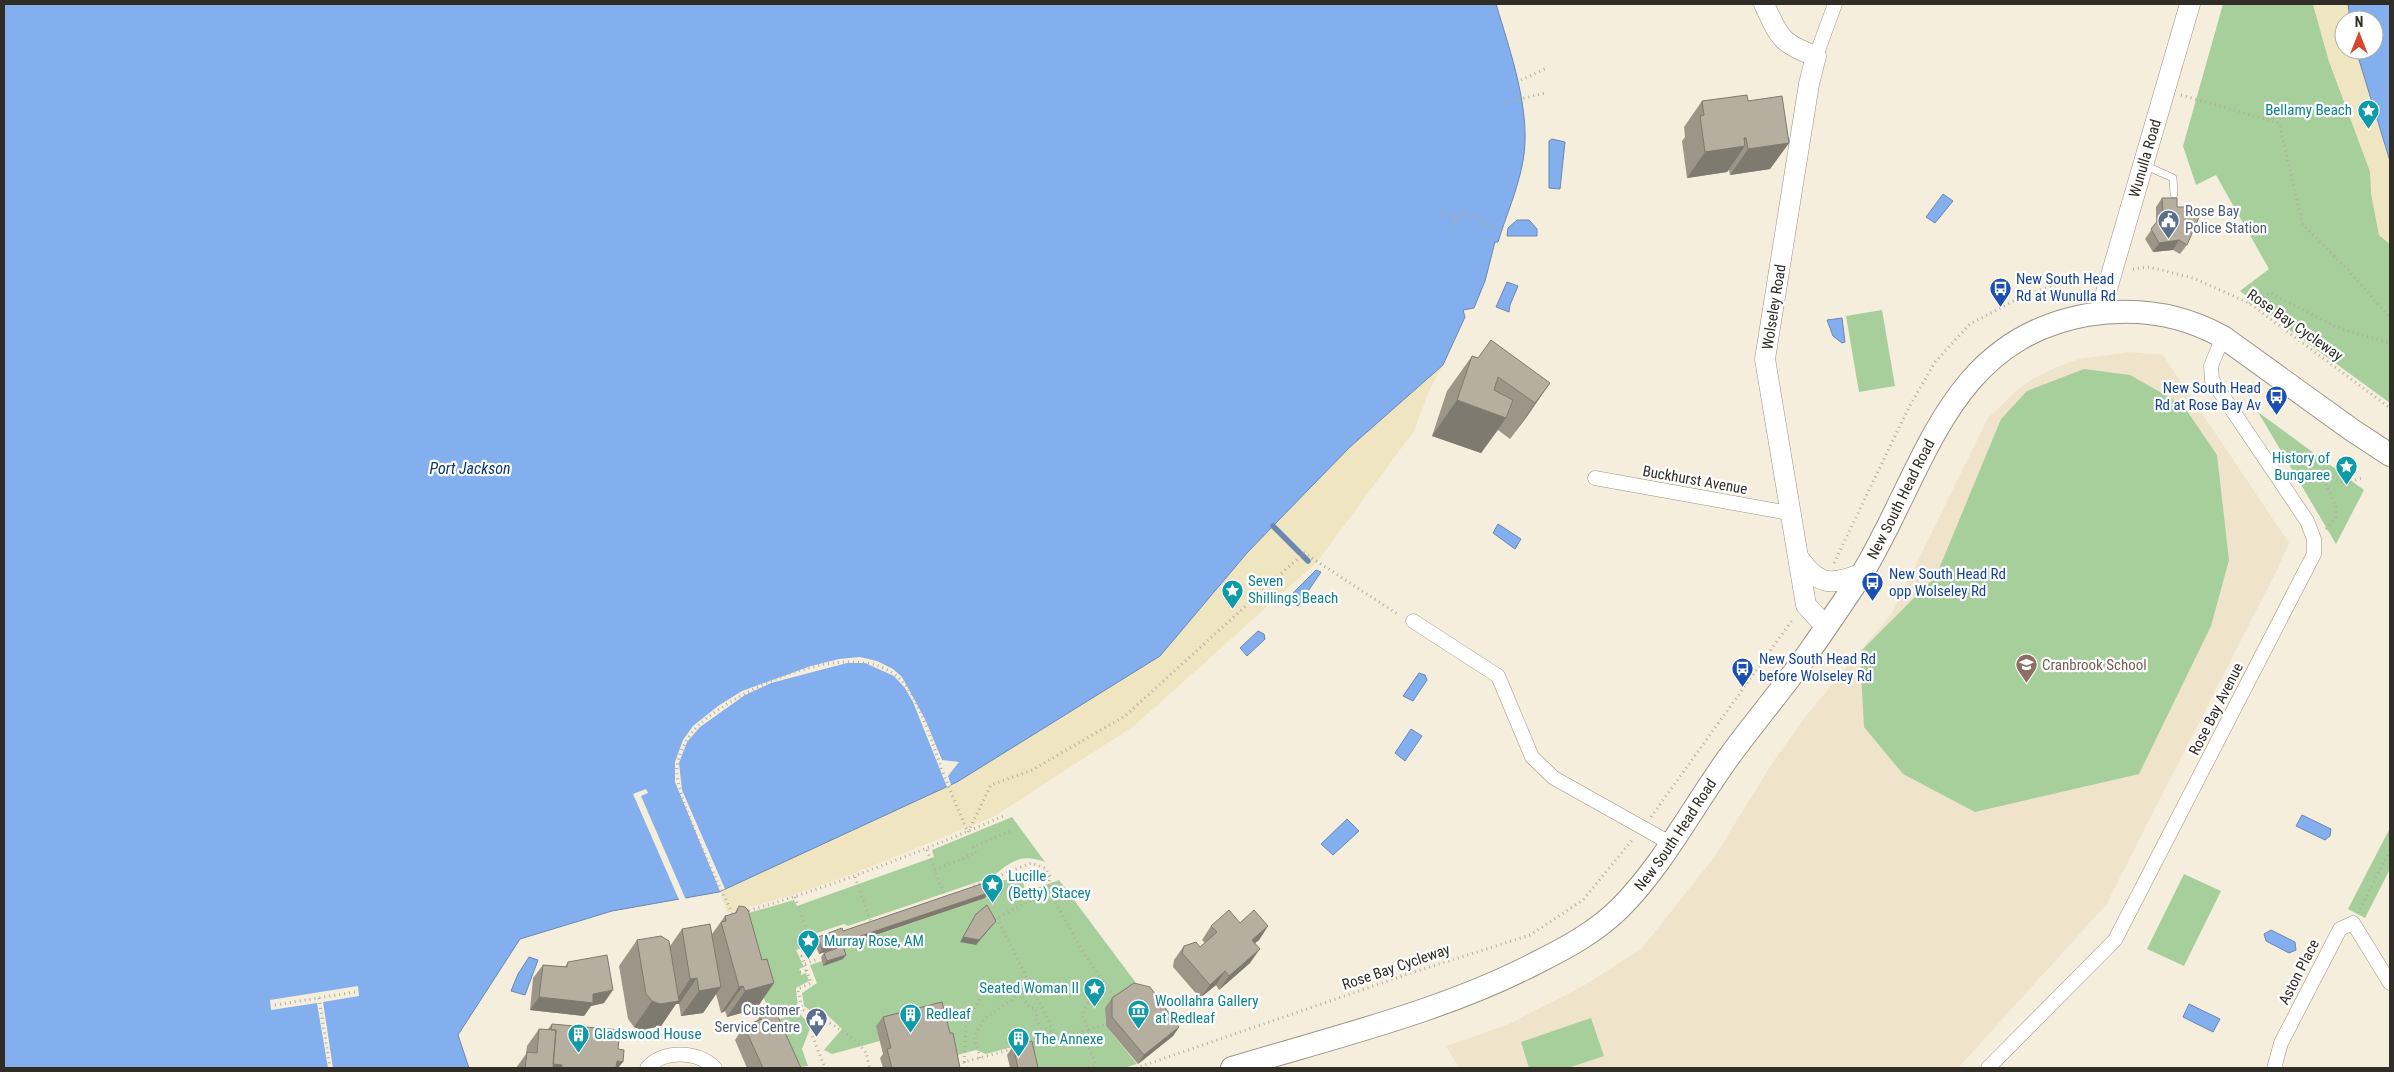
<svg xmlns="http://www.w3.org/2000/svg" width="2394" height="1072" viewBox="0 0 2394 1072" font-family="'Roboto Condensed',sans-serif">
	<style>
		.built { fill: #efe4cb }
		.green { fill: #a6cf9c }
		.sand { fill: #efe5c0 }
		.water { fill: #83afee; stroke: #6a88b2 }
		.pier { fill: #f6eedd }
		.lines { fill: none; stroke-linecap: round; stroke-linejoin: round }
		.stream { stroke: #6a88b2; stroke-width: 5.5 }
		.lane-casing { stroke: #9b9383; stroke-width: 8 }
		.street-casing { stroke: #9b9383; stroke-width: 15 }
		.secondary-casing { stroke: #9b9383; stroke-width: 21 }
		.primary-casing { stroke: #9b9383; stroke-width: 24 }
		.path { stroke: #b3ad9f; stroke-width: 3; stroke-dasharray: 1 4; stroke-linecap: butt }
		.lane { stroke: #fff; stroke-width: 7 }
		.street { stroke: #fff; stroke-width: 14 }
		.secondary { stroke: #fff; stroke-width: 20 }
		.primary { stroke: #fff; stroke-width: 22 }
		.wall { fill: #9d9688 }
		.shaded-wall { fill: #7f7a6f }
		.building { fill: #b6ae9e; stroke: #7f7a6f }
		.labels { text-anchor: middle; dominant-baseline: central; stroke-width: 4.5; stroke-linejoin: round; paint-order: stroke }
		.culture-label { font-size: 15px; fill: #0d838f; stroke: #fff; text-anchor: start }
		.street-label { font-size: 15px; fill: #302d27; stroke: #fff }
		.service-label { font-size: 15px; fill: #4e5e75; stroke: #fff; text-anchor: start }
		.transit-label { font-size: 15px; fill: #164399; stroke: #fff; text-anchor: start }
		.education-label { font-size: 15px; fill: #785e54; stroke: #fff; text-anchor: start }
		.water-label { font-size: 16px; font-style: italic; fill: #0e3970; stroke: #fff }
	</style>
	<rect width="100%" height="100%" fill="#f6eedd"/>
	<path class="built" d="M2131,352L2163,355L2289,543L2278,568L2106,905L1958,1068H1459L1446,1046L1507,1025L1583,986L1642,948L1715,856L1771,765L1805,717L1892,613L1988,418L2016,391L2034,378L2057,367L2079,359Z"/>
	<path class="green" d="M2223,4H2313L2329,61L2370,171L2379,235L2390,244V403L2287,328L2240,291L2269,269L2216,175L2196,185L2183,146Z
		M1882,310L1895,386L1859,392L1846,316Z
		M2084,369L2130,375L2183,405L2217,455L2229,560L2211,626L2139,774L1975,812L1903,774L1864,727L1860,652L1936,576L2001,419L2027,391Z
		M2258,412L2364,490L2336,544Z
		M1012,817L1045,862C1021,853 1011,861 992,877L848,926L844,924L811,935L807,940L809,946L796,950L804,967L799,969L801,975L806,973L809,981L796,988L798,1008L777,1015L770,1013L731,918L794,900L797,906L934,857L932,850Z
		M2390,828V869L2365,918L2348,909Z
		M2184,874L2221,891L2184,966L2147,949Z
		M1020,875L1026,892L1059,880L1136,983L1143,996L1127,992L1105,1008L1106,1026L1137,1064L1124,1068H1036L1028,1043L986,1054L976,1050L950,1057L880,1041L832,1054L824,1050L842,1029L819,1007L814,1013L804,1006L802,993L817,983L810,965L822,961L824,966L840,951L839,948L984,898L981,888Z
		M799,1013L811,1026L802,1049L808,1066L793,1068L773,1021Z
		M1591,1018L1604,1056L1568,1068H1529L1521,1042Z"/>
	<path class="sand" d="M2313,4H2348L2350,20H2344V50H2356L2390,161V244L2379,235L2371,194L2370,171L2329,61Z
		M1443,365L1429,391L1414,431L1317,562L1134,726L993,817L855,873L793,895L727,913L720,891L957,782L1160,656L1247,553L1273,526L1350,447Z"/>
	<path class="water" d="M4,4H1496C1510,51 1532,112 1523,161C1518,189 1506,216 1498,242H1495L1485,281L1474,308L1463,310L1465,317L1443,365L1350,447L1273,526L1247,553L1160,656L957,782L719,892L612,911L520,939L458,1035L469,1068H4Z
		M2348,4H2390V161L2356,50H2374V20H2350Z
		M1552,139L1565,142L1560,189L1549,188V141Z
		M1943,194L1953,201L1935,223L1926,217Z
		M1517,220H1529L1537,229V236H1507L1508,228Z
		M1507,282L1518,286L1510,305L1509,312L1496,307Z
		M1842,318L1845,342L1842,343L1833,336L1827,320Z
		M1498,524L1521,539L1515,549L1493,533Z
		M1316,570L1321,572L1298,606L1287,599Z
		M1258,631L1264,634L1265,639L1247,656L1240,648Z
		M1419,673L1425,675L1427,680L1413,701L1403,696Z
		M1411,729L1422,736L1405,761L1395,753Z
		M2302,815L2331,829L2330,836L2325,840L2296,826Z
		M1347,819L1359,831L1333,855L1321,844Z
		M2271,930L2295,942L2296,950L2289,953L2266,941L2264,934Z
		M529,957L538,960L525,995L511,991L518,974Z
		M2189,1004L2220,1019L2213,1032L2183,1017Z"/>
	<path class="pier" d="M860,657L877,661L893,669L902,677L925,719L942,760L959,762L948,776L951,785L947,787L913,702L905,688L894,676L865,663H847L771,683L745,695L700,727L687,742L679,763L682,790L725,889L720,891L675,782V762L683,740L693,726L718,706L742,691L811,666L839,659Z
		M646,789L648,793L641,796L686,900L680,902L633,794Z
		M358,986L359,996L323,1002L333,1068H328L317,1003L271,1010L270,1000Z"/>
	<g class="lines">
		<path class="stream" d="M1273,526L1308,561"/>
		<defs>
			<path id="lane" d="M2144,165L2173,178L2174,194"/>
			<path id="street" d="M1816,56L1835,4
				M1595,478L1789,513
				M1413,621L1498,676L1532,757L1554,778L1670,843
				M647,1068C664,1049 698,1051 715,1068
				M1988,1068L2115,940L2314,554V539L2307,521L2212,380L2211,366L2223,337
				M2276,1068L2275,1065L2281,1043L2340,929L2353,923L2390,983"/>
			<g id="secondary">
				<path d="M1764,4C1779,36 1780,44 1816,56L1809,84L1765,359L1806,605L1826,627"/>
				<path id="s1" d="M2100,313L2190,4"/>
				<path d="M1799,558C1819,586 1831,586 1863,573"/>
			</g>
			<g id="primary">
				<path id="s2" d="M1232,1068C1334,1037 1441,1012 1536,963C1566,948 1596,932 1620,908C1662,866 1691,810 1726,761C1753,723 1784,688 1811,649C1828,625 1844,601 1860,577C1870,562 1878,545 1886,530C1935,433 1966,337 2087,315C2135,307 2180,313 2223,337L2352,430L2390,455"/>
			</g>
		</defs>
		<use href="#lane" class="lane-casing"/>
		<use href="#street" class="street-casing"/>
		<use href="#secondary" class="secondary-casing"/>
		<use href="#primary" class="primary-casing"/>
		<path class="path" d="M1521,80L1545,69
			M2181,95L2279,123L2303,225L2348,270L2390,318
			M1504,103L1545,93
			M1441,212L1459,219
			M1457,224L1462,212L1483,219L1481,223L1502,231
			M1452,229L1455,217
			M2133,269L2149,267L2193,278L2249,303L2390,408
			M2249,303L2270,293L2341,329L2390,343
			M2326,529L2336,517V507L2324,480L2327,476L2345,483L2362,478
			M1834,563L1908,409L1935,362L1970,324L2025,295L2094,273
			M1651,817L1793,619
			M968,832L991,785L1032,770L1125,716L1304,553L1399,615
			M927,850L945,897
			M935,870L976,853L973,847L1013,830
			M855,877L871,922
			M974,886L1031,863L1045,868L1050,877L1048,890L1042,895L992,920
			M1045,892L1052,897L1086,957L1116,999
			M795,897L814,951L802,956L811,983L798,989L802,1009L814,1017C824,1016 861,1043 866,1053C868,1057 868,1064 870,1068
			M2360,909L2390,850
			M744,912C834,886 920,852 1006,815
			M736,914L733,915C720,886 673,793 677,767C679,752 687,736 699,725C739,688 855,633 901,680C920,699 935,753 946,780C953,797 960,814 968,832
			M997,918L1057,1038L1088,1030L1090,1035L1088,1046L1096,1064L1085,1068
			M810,941L819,938
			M805,964L818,959
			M800,972L807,970
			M1020,993L1030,1008H1035L1037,1014L1035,1018L1042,1029L1053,1032
			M319,998L330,1068
			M275,1005L355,992
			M776,1017L802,1009
			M817,1017L812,1035L825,1068
			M1108,1023L1088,1030L1082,1015L1089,1002L1108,989
			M1029,1045L1057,1038
			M980,1058L974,1037L985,1018L1028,988L1026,983L1029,982
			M964,1062L966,1026L985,989L1000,992L1013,984
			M966,1068L964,1062L1013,1049
			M1136,1068L1408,974L1530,935L1583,900L1633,839"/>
		<use href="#lane" class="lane"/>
		<use href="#street" class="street"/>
		<use href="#secondary" class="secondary"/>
		<use href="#primary" class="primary"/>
	</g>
	<path class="wall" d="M1702,101H1748L1789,143L1770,169L1730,175L1729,170L1727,172L1687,178L1682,141L1685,137L1684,127Z
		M2162,198L2177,207L2187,245L2180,254L2173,250L2153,252L2145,239L2156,223V207Z
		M1472,356L1550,383L1510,439L1498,430L1481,453L1432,436L1447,391Z
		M985,898L819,954L814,942L818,937Z
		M739,906L762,960L774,983L756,1009L727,1017L725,1011L721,1013L716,994L703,1013L681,1016L679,1004H676L661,1026L642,1030L634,1027L628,1019L619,966L637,940L670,946L682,929L712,934L725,916L734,914Z
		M1240,923L1268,926L1259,940L1255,943L1250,963L1219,990L1216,985L1200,998L1173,967L1174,960L1184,946L1200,947L1205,943L1202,940L1211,926Z
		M824,953L843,959L823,966L821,957Z
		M568,962L604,1003L591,1006L584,1016L530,1010L533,978L543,965L565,967Z
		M1112,998L1179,1027L1173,1036L1138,1064L1106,1026L1105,1008Z
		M760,1016L801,1068H747L735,1040L744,1026L757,1021Z
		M883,1017L950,1033L960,1068H883L880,1058L883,1054L876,1026Z
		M552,1024L618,1049V1068H516L526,1054L527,1046L539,1029H548Z
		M1013,1046L1038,1068H1010L1007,1055Z"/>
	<path class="shaded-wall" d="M1744,138H1746L1740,147L1745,146L1727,172L1687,178L1705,152Z
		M1789,143L1770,169L1730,175L1748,149Z
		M2179,240L2173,250L2153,252L2159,243Z
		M1550,383L1526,418L1510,439L1535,403Z
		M1457,400L1506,418L1481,453L1432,436Z
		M988,893L985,898L819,954L822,949Z
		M996,921L976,945L960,942L963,937Z
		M1268,926L1259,940L1242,954L1252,940Z
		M1260,949L1250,963L1219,990L1229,976Z
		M846,955L843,959L823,966L827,961Z
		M1225,971L1216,985L1200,998L1210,985Z
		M697,978L679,1004H676L661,1026L642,1030L634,1027L652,1001L675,1002L690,979Z
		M774,983L756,1009L727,1017L745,991Z
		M743,986L725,1011L721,1013L739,987Z
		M721,987L703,1013L681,1016L699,991Z
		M613,990L604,1003L591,1006L584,1016L530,1010L539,997L593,994Z
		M1179,1027L1173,1036L1138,1064L1144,1055Z
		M617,1061L623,1062L618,1068H612Z
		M548,1063L562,1065L560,1068H544Z"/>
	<path class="building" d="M1747,95L1748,101L1782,96L1789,143L1748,149L1746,138H1744L1745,146L1705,152L1700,116L1704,115L1702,101Z
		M2162,198H2177V207H2196L2200,215L2187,245L2179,240L2159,243L2151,229L2163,214Z
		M1491,340L1550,383L1535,403L1498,377L1494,390L1513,400L1506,418L1457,400L1472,356L1478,358Z
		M984,883L988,893L822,949L818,937L842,928L843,931Z
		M987,905L996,921L979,940L963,937L976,914Z
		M739,906L745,907L748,910L762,960L767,959L774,983L745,991L743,986L739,987L721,922L726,921L725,916L736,913Z
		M1229,910L1240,923L1254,910L1268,926L1252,940L1260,949L1229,976L1225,971L1210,985L1182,953L1184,946L1196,942L1200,947L1217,932L1211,926Z
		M710,924L721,987L699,991L697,978L690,979L682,929Z
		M661,936L669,941L679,1001L660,1004L652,1001L646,994L637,940Z
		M843,946L846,955L827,961L824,953Z
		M607,955L613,990L593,994V1003L539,997L543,965L567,967L568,962Z
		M1134,983L1150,987L1179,1027L1144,1055L1112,1017V998Z
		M942,1002L950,1033H953L960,1068H892L887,1049L891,1048L883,1017Z
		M775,1010L801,1068H763L744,1026L762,1019L760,1016Z
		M552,1024L620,1030L618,1049L624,1050L623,1062L617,1061L616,1068H562V1065L553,1064L556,1030H551Z
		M539,1029L556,1030L553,1068H525L527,1052L537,1053Z
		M1032,1041L1038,1068H1018L1013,1046Z"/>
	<defs>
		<symbol id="sight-pin" viewBox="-11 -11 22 30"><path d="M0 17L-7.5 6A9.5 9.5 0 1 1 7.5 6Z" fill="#0f9aa8" stroke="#fff"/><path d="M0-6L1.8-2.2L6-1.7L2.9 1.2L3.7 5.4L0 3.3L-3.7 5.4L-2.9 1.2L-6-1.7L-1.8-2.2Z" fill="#fff"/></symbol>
		<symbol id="civic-pin" viewBox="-11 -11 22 30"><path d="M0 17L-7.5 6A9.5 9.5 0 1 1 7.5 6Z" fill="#5c6f8a" stroke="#fff"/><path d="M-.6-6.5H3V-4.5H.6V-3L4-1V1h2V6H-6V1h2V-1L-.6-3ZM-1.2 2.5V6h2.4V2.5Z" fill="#fff"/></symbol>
		<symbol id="bus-pin" viewBox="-11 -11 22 30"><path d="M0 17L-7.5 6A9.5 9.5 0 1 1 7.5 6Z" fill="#1a4fb4" stroke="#fff"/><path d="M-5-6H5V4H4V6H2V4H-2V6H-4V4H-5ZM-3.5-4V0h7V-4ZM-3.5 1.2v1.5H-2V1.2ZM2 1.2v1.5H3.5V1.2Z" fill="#fff"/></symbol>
		<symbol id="school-pin" viewBox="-11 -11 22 30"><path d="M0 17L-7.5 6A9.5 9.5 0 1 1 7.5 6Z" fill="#8d6e63" stroke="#fff"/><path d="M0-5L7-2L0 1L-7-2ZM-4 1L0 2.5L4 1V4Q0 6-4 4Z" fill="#fff"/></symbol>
		<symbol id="museum-pin" viewBox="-11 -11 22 30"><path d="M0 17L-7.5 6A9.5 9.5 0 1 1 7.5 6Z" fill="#0f9aa8" stroke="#fff"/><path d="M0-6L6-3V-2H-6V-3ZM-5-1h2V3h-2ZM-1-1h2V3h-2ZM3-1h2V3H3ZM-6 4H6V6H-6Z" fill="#fff"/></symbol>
		<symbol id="building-pin" viewBox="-11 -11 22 30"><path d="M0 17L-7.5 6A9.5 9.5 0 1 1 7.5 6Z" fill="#0f9aa8" stroke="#fff"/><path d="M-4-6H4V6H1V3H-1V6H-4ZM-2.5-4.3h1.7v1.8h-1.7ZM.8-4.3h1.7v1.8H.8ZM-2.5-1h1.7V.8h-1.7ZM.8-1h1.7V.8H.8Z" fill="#fff"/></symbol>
	</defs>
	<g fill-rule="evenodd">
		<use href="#sight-pin" x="2356" y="98" width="25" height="34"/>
		<use href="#civic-pin" x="2156" y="208" width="25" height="34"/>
		<use href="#bus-pin" x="1988" y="276" width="25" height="34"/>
		<use href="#bus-pin" x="2264" y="384" width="25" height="34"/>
		<use href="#sight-pin" x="2334" y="454" width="25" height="34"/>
		<use href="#bus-pin" x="1860" y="570" width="25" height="34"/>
		<use href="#sight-pin" x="1220" y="578" width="25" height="34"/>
		<use href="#school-pin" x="2014" y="652" width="25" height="34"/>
		<use href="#bus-pin" x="1730" y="656" width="25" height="34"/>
		<use href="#sight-pin" x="980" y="872" width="25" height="34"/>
		<use href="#sight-pin" x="796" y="928" width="25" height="34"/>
		<use href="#sight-pin" x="1082" y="976" width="25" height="34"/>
		<use href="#museum-pin" x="1126" y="998" width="25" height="34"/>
		<use href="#building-pin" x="898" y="1002" width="25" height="34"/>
		<use href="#civic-pin" x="804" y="1006" width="25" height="34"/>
		<use href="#building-pin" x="566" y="1022" width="25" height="34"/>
		<use href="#building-pin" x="1006" y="1026" width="25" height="34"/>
	</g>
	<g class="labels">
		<g class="culture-label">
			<text x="2352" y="110" text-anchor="end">Bellamy Beach</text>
			<text x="2330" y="458" text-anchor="end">History of<tspan x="2330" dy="17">Bungaree</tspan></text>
			<text x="1248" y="581">Seven<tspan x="1248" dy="17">Shillings Beach</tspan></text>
			<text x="1008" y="876">Lucille<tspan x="1008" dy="17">(Betty) Stacey</tspan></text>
			<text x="824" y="941">Murray Rose, AM</text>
			<text x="1079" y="988" text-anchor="end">Seated Woman II</text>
			<text x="1155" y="1001">Woollahra Gallery<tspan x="1155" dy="17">at Redleaf</tspan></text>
			<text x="926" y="1014">Redleaf</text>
			<text x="594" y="1034">Gladswood House</text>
			<text x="1034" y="1039">The Annexe</text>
		</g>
		<g class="street-label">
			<text stroke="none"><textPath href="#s1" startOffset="161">Wunulla Road</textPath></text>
			<text transform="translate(1774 307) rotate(-81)">Wolseley Road</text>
			<text transform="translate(2295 325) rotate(35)">Rose Bay Cycleway</text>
			<text transform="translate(1695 480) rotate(10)">Buckhurst Avenue</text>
			<text stroke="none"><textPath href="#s2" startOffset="920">New South Head Road</textPath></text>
			<text transform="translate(2216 709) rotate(-63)">Rose Bay Avenue</text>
			<text stroke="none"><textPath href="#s2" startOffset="515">New South Head Road</textPath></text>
			<text transform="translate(1396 967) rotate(-19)">Rose Bay Cycleway</text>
			<text transform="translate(2299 972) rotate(-63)">Aston Place</text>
		</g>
		<g class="service-label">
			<text x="2185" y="211">Rose Bay<tspan x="2185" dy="17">Police Station</tspan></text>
			<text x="800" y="1010" text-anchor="end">Customer<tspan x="800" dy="17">Service Centre</tspan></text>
		</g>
		<g class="transit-label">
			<text x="2016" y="279">New South Head<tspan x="2016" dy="17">Rd at Wunulla Rd</tspan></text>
			<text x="2261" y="388" text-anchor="end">New South Head<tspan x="2261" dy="17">Rd at Rose Bay Av</tspan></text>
			<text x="1889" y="574">New South Head Rd<tspan x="1889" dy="17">opp Wolseley Rd</tspan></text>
			<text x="1759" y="659">New South Head Rd<tspan x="1759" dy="17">before Wolseley Rd</tspan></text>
		</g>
		<g class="education-label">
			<text x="2042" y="665">Cranbrook School</text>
		</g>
		<g class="water-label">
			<text x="470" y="468">Port Jackson</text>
		</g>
	</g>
	<rect width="2394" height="1072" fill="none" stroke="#302d27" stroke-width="10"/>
	<g transform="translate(2359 35)"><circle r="24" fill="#ffffff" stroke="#acaba9"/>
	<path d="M0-4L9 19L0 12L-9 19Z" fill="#d4492e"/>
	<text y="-8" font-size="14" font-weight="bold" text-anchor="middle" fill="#302d27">N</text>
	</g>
</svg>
